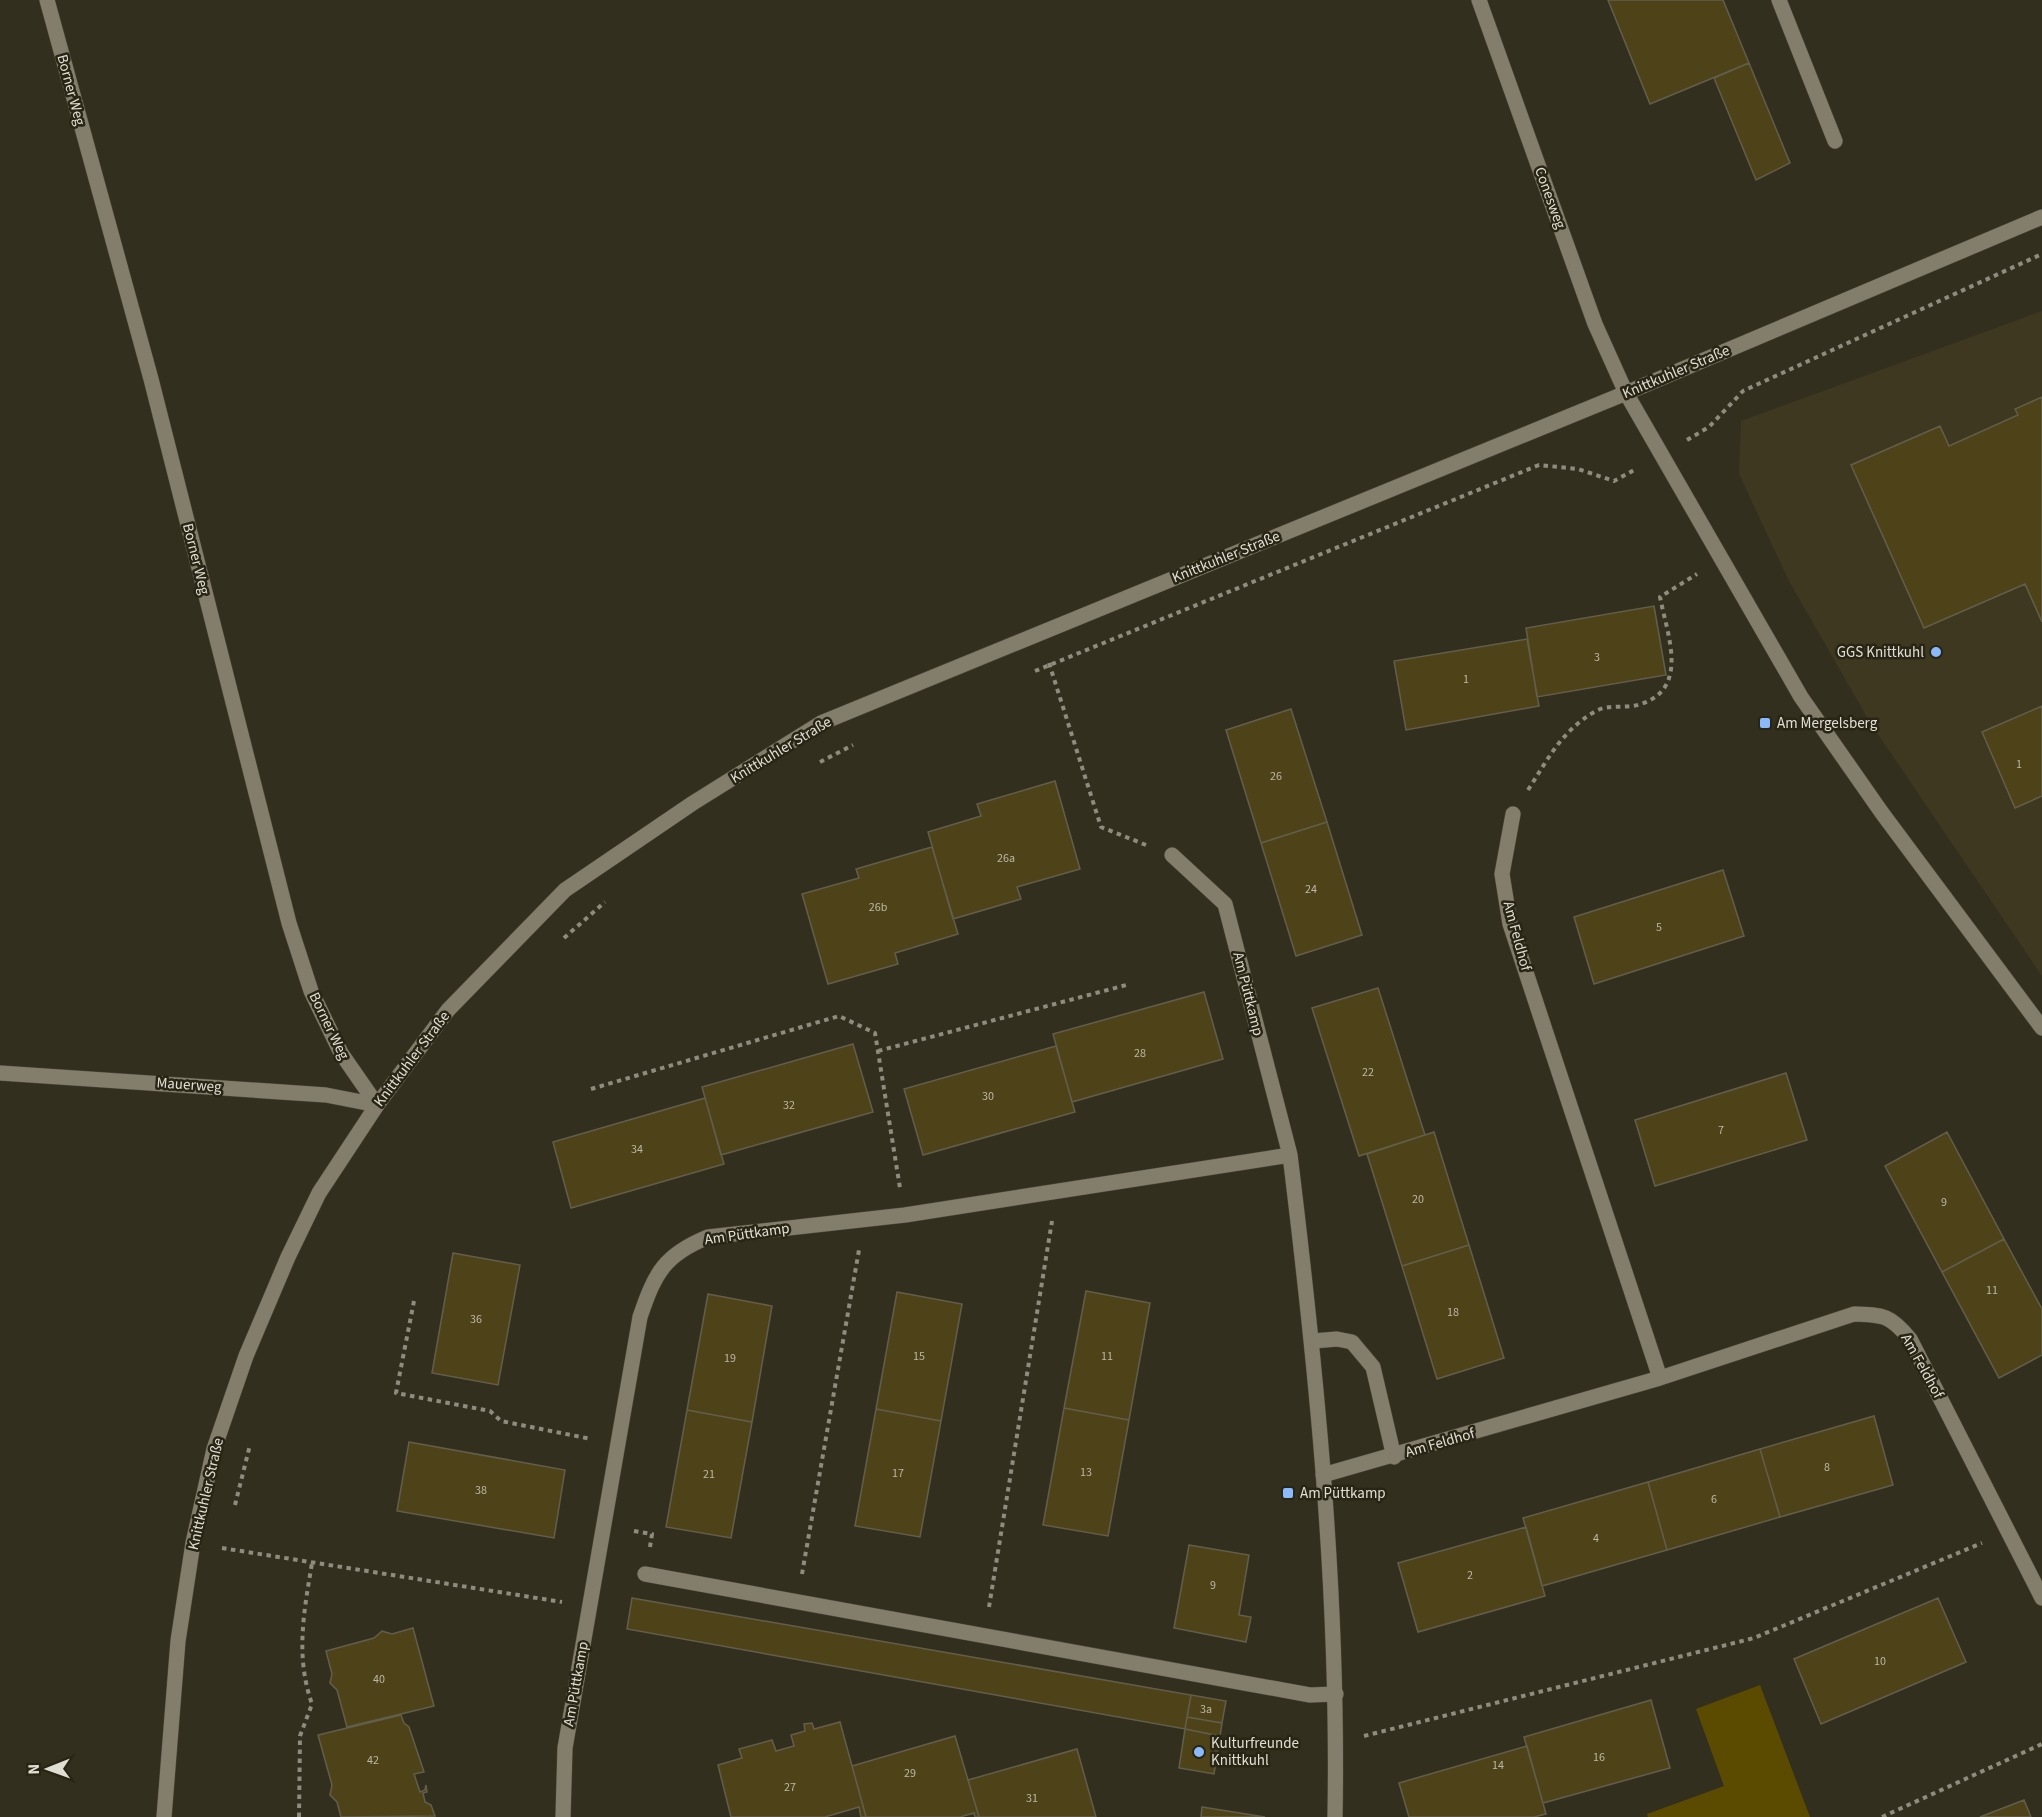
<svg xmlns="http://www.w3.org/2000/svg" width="2042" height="1817" viewBox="0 0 2042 1817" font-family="'Source Sans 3',sans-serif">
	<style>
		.built { fill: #3e3820 }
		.green { fill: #5b4b00 }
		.building { fill: #4e4318; stroke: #635e4c; stroke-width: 1.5 }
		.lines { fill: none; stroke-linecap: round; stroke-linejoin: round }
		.service-casing { stroke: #4e4a3d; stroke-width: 16 }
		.minor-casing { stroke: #4e4a3d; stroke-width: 16 }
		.tertiary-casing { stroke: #4e4a3d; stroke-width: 16 }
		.path { stroke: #8f8b7e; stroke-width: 4; stroke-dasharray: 4.5 4.5; stroke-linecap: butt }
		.service { stroke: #837e6c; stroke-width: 15 }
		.minor { stroke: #837e6c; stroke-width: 15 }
		.tertiary { stroke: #837e6c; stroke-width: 15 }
		.poi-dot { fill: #8bbafc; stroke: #292515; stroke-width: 2 }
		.labels { text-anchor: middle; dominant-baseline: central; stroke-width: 5; stroke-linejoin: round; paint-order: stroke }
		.number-label { font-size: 12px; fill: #bcb6a4 }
		.street-label { font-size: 15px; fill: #e0ddd3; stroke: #292515 }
		.poi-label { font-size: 15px; fill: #e0ddd3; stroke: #292515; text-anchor: start }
	</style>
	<rect width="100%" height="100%" fill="#332f1f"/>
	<path class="built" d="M2042,311V976L1871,724L1789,581L1739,474L1741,421Z"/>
	<path class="green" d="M1760,1685L1810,1817H1648L1647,1814L1724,1786L1696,1709Z"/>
	<path class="building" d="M1608,0H1723L1749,63L1650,104Z
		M1749,63L1790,163L1756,180L1714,78Z
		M2042,397V622L2025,584L1924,628L1851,465L1940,426L1949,446L2018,415L2015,409Z
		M1654,606L1666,675L1537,697L1526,628Z
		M1527,639L1539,706L1406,730L1394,661Z
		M2042,706V796L2015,808L1982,732Z
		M1291,709L1327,822L1261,843L1226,730Z
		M1055,781L1080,869L1017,887L1021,899L953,919L928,832L981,816L977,804Z
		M1327,822L1362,935L1296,956L1261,843Z
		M932,847L958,934L895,953L898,964L828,984L802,894L859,878L856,869Z
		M1723,870L1744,936L1594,984L1574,917Z
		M1378,988L1425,1135L1359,1156L1312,1008Z
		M1204,992L1223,1059L1072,1102L1053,1034Z
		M853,1044L873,1112L721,1155L702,1087Z
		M1056,1046L1075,1112L923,1155L904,1089Z
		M1786,1073L1807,1140L1655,1186L1635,1120Z
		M705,1098L724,1164L571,1208L553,1142Z
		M1434,1132L1469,1245L1402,1266L1367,1154Z
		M1947,1132L2004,1239L1942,1272L1885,1166Z
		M2004,1239L2042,1309V1355L1999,1378L1942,1272Z
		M1469,1245L1504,1358L1437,1379L1402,1266Z
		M453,1253L520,1265L498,1385L432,1373Z
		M1086,1291L1150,1303L1129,1420L1064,1408Z
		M897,1292L962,1304L941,1421L876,1409Z
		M708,1294L772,1306L752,1422L687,1410Z
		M1064,1408L1129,1420L1108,1536L1043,1525Z
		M876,1409L941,1421L920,1537L855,1526Z
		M687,1410L752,1422L731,1538L666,1527Z
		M1874,1416L1893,1485L1780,1517L1760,1449Z
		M409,1442L565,1470L554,1538L397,1511Z
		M1760,1449L1780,1517L1667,1550L1648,1482Z
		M1648,1482L1667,1550L1542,1586L1523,1518Z
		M1526,1527L1545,1596L1418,1632L1398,1563Z
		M1189,1545L1249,1555L1239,1615L1251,1617L1246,1642L1174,1628Z
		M632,1598L1191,1695L1185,1729L627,1629Z
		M1938,1598L1966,1662L1821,1724L1794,1659Z
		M413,1628L434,1706L347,1727L337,1690L330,1683L332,1674L326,1651L374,1638L382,1631L392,1634Z
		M1191,1695L1226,1701L1222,1723L1187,1717Z
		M1651,1700L1670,1768L1543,1803L1524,1737Z
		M401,1715L404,1723L409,1727L424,1772L414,1774L420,1792L425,1790L426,1785L427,1792L423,1793L425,1802L431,1805L435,1816L341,1817L337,1802L330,1795L332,1785L318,1735Z
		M1187,1717L1222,1723L1220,1736L1185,1729Z
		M840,1722L866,1817H861L859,1807L825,1817H731L718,1765L742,1758L739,1749L772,1740L776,1751L794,1746L791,1735L805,1731L804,1724L812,1723L814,1729Z
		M1185,1729L1220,1736L1214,1774L1179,1768Z
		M955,1736L979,1817H975L974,1813L960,1817H866L852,1766Z
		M1527,1746L1546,1814L1534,1817H1409L1399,1783Z
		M1077,1749L1096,1817H979L968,1780Z
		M2024,1800L2031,1817H1980Z
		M1202,1807L1265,1817H1201Z"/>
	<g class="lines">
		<defs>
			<path id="service" d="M1779,0L1835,141
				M1313,1341L1337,1339L1352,1342L1373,1367L1394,1457
				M645,1574L1310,1695L1336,1694"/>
			<path id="minor" d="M47,0L151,379L289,923L311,991L341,1053L377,1105
				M1479,0L1595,324L1626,393L1801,697L1882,813L2042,1028
				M1513,814L1502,874L1510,924L1660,1378
				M0,1073L326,1095L377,1105
				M1290,1155C1317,1375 1339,1596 1335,1817
				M1323,1475L1660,1378L1854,1314C1884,1315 1890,1315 1910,1339L2042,1598
				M563,1817L565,1748L640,1317C655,1273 664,1255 708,1237L905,1215L1290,1155L1225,904L1172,855"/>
			<path id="tertiary" d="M164,1817L178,1641L193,1543L214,1449L246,1356L288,1257L319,1193L377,1105L448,1010L565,890L693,803L821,723L1626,393L2042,217"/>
		</defs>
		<use href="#service" class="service-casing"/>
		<use href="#minor" class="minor-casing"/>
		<use href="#tertiary" class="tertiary-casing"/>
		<path class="path" d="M1687,440L1709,427L1743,391L2042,254
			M1049,663L1101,827L1146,845
			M1035,671L1539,465L1578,469L1614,481L1636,469
			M820,762L853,745
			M1528,790C1548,759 1562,730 1596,711C1608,704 1627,709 1641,704C1690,688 1667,634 1660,597L1697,574
			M564,938L605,902
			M878,1051L1130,984
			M591,1089L839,1016L875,1033L900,1188
			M414,1301L396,1393L490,1411L501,1421L591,1439
			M235,1505L250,1445
			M634,1531L652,1534L650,1547
			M222,1548L562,1602
			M802,1574L859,1250
			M989,1607L1052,1221
			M1364,1736L1754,1638L1982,1543
			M299,1817L300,1736L312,1704C295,1656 304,1611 312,1563
			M1882,1817L2042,1744"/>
		<use href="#service" class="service"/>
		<use href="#minor" class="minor"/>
		<use href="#tertiary" class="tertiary"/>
	</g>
	<g class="poi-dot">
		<circle cx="1936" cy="652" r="6"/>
		<rect x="1759" y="717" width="12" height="12" rx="3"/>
		<rect x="1282" y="1487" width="12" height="12" rx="3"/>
		<circle cx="1199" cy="1752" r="6"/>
	</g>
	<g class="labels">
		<g class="number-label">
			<text x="1597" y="657">3</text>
			<text x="1466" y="679">1</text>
			<text x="2019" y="764">1</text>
			<text x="1276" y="776">26</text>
			<text x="1006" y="858">26a</text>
			<text x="1311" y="889">24</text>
			<text x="878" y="907">26b</text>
			<text x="1659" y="927">5</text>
			<text x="1140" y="1053">28</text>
			<text x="1368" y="1072">22</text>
			<text x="988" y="1096">30</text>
			<text x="789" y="1105">32</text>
			<text x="1721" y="1130">7</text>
			<text x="637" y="1149">34</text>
			<text x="1418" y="1199">20</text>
			<text x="1944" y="1202">9</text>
			<text x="1992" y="1290">11</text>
			<text x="1453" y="1312">18</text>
			<text x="476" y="1319">36</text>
			<text x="919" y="1356">15</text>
			<text x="1107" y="1356">11</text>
			<text x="730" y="1358">19</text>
			<text x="1827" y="1467">8</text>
			<text x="1086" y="1472">13</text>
			<text x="898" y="1473">17</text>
			<text x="709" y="1474">21</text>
			<text x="481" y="1490">38</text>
			<text x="1714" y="1499">6</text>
			<text x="1596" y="1538">4</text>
			<text x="1470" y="1575">2</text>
			<text x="1213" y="1585">9</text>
			<text x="1880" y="1661">10</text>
			<text x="379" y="1679">40</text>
			<text x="1206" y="1709">3a</text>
			<text x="1599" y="1757">16</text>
			<text x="373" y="1760">42</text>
			<text x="1498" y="1765">14</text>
			<text x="910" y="1773">29</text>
			<text x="790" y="1787">27</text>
			<text x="1032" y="1798">31</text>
		</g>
		<g class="street-label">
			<text transform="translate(71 90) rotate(75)">Borner Weg</text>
			<text transform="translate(1550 198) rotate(70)">Conesweg</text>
			<text transform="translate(1676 372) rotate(-23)">Knittkuhler Straße</text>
			<text transform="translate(1226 557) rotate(-22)">Knittkuhler Straße</text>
			<text transform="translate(196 559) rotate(76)">Borner Weg</text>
			<text transform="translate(781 750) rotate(-31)">Knittkuhler Straße</text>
			<text transform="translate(1517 936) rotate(75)">Am Feldhof</text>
			<text transform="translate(1248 994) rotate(76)">Am Püttkamp</text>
			<text transform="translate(329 1026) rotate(64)">Borner Weg</text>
			<text transform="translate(412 1059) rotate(-53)">Knittkuhler Straße</text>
			<text transform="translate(189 1085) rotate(4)">Mauerweg</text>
			<text transform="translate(747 1234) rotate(-8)">Am Püttkamp</text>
			<text transform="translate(1922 1366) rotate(61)">Am Feldhof</text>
			<text transform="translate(1440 1443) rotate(-16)">Am Feldhof</text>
			<text transform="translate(206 1494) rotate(-77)">Knittkuhler Straße</text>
			<text transform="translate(576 1684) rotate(-80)">Am Püttkamp</text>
		</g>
		<g class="poi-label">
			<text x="1924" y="652" text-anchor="end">GGS Knittkuhl</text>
			<text x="1777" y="723">Am Mergelsberg</text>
			<text x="1300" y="1493">Am Püttkamp</text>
			<text x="1211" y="1743">Kulturfreunde<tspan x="1211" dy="17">Knittkuhl</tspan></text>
		</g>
	</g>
	<g transform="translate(48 1769) rotate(269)" stroke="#292515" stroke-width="4.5" paint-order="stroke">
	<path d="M0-4.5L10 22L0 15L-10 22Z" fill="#e0ddd3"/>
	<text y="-9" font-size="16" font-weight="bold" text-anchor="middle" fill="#e0ddd3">N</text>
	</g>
</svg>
